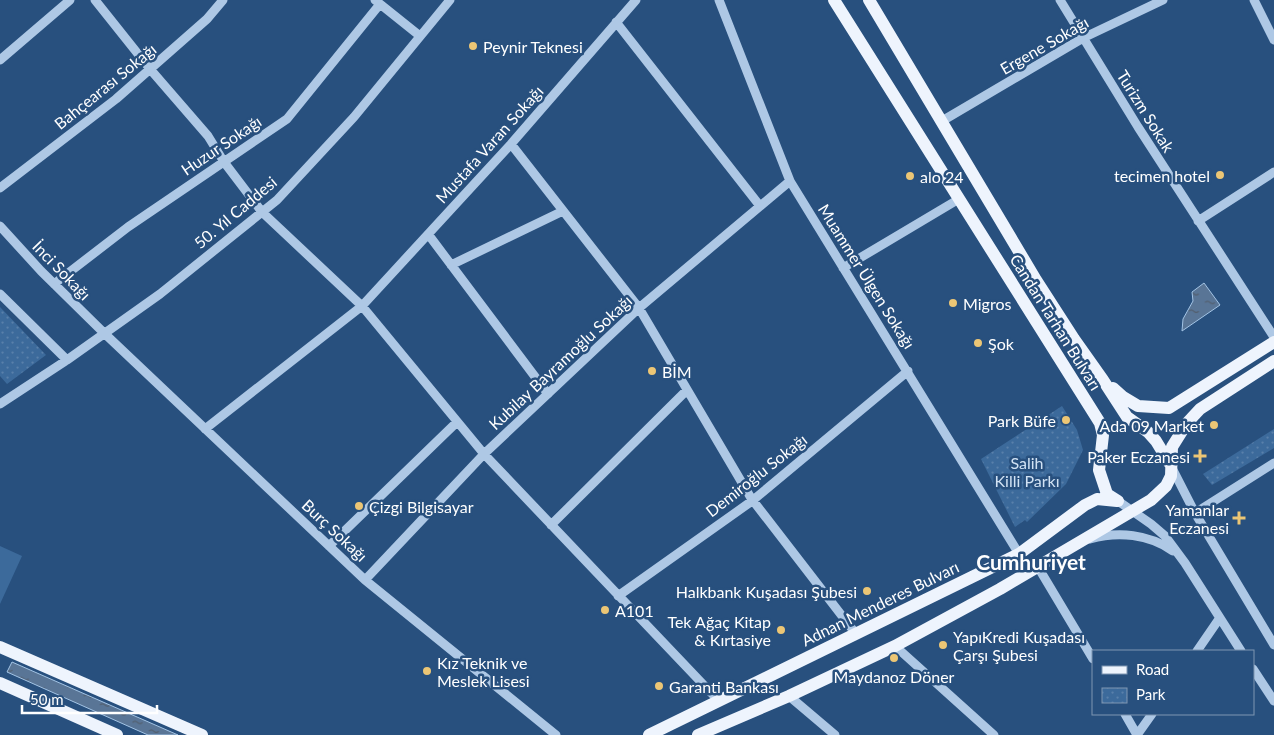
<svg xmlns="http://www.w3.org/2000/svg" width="1274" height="735" viewBox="0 0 1274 735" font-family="Lato,sans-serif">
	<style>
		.grass { fill: #3c6a9b }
		.park { fill: url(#park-dots) }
		.water { fill: url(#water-ripples); stroke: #a3c4e5 }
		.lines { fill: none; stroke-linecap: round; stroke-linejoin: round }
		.minor { stroke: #aec8e5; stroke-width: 9 }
		.major { stroke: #eef4fd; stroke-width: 12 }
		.poi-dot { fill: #ecc675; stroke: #28507e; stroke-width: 2 }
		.labels { text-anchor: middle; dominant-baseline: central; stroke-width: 5; stroke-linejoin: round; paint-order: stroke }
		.street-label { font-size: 16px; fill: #fff; stroke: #28507e }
		.poi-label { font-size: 16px; fill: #fff; stroke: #28507e; text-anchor: start }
		.park-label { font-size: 16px; fill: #d1e2f4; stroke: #28507e }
		.district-label { font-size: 21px; font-weight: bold; fill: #fff; stroke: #28507e }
	</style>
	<defs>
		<pattern id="park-dots" width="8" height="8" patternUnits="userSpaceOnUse" patternTransform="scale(1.25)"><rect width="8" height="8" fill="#3c6a9b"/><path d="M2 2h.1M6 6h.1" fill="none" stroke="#5980aa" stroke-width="1.8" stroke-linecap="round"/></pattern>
		<pattern id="water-ripples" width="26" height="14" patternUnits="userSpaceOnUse" patternTransform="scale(1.25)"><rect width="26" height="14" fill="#597596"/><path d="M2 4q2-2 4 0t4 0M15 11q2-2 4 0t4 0" fill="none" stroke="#525e6d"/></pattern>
	</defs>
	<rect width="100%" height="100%" fill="#28507e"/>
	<path class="grass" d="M0,546L22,556L0,604Z"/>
	<path class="park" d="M0,307L46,355L7,384L0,376Z
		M1062,406L1077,430L1083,450L1066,484L1027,522L1025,520L1015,527L981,459Z
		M1274,429V448L1212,485L1203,474Z"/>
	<path class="water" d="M1204,283L1220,305L1182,331L1183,319L1193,301L1192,292Z
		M12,662L178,735H148L7,672Z"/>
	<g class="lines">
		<path class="minor" d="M95,0L150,69L208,136L224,162L262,212L362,306L484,454L718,700
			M375,0L420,36
			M719,0L790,181L1019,554
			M1060,0L1138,127L1274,337
			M1254,0L1274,40
			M616,22L760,206
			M0,60L70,0
			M942,121L1083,38L1163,0
			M511,144L639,308L751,498L856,634
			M0,188L116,99L207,19L223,0
			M1198,221L1274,172
			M0,226L41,271L104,333L365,580L556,735
			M428,234L548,394
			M451,265L563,211
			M843,268L959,199
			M54,284L128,227L287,119L380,4
			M0,294L67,360
			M0,404L67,360L160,294L277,200L354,117L450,0
			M205,429L362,306L511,144L636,0
			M1172,468L1195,513L1274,645
			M1118,501L1151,524L1165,536L1185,563L1241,651
			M1195,513L1274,463
			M551,525L687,390
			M1090,539C1118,531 1149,534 1173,551
			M329,546L457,422
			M1038,567L1093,659
			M365,580L484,454L639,308L790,181
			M618,596L752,501L908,371
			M895,646L994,735
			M1197,651L1219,619
			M1253,669L1274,701
			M789,696L835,735
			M1125,714L1137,735
			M1137,735L1152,714"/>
		<path class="major" d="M834,0L1100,423L1103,435L1099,470L1107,494L1118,501
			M869,0L1036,280L1074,339L1103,380L1127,417L1148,432L1156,441L1170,464
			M1113,388L1123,397L1138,406L1169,408L1274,342
			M0,647L202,735
			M0,683L117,735
			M649,735L1019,554L1085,505L1097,499L1117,501
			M698,735L789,696L895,646L1000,589L1151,500L1166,486L1171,476L1172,447L1187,423L1200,409L1274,361"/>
	</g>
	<g class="poi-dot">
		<circle cx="473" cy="46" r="5"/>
		<circle cx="1220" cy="175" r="5"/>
		<circle cx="910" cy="176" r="5"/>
		<circle cx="953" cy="303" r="5"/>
		<circle cx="978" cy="343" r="5"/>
		<circle cx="652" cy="371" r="5"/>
		<circle cx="1066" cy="420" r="5"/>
		<circle cx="1214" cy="425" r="5"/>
		<path d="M1197.5 448.5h5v5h5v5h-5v5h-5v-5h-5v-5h5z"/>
		<circle cx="359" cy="506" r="5"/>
		<path d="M1236.5 510.5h5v5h5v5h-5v5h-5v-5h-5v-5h5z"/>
		<circle cx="867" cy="591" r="5"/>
		<circle cx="605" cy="610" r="5"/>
		<circle cx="781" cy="630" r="5"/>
		<circle cx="943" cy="645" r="5"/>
		<circle cx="894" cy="658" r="5"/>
		<circle cx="427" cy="671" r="5"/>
		<circle cx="659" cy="686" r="5"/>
	</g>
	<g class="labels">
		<g class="street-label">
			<text transform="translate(1044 45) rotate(-30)">Ergene Sokağı</text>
			<text transform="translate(105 86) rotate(-39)">Bahçearası Sokağı</text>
			<text transform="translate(1146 111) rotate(58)">Turizm Sokak</text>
			<text transform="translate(489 144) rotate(-48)">Mustafa Varan Sokağı</text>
			<text transform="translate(221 145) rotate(-34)">Huzur Sokağı</text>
			<text transform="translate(235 212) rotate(-40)">50. Yıl Caddesi</text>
			<text transform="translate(62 270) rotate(46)">İnci Sokağı</text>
			<text transform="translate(867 276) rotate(58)">Muammer Ülgen Sokağı</text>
			<text transform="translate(1056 322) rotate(58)">Candan Tarhan Bulvarı</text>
			<text transform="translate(560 362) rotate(-43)">Kubilay Bayramoğlu Sokağı</text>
			<text transform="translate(756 475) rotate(-38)">Demiroğlu Sokağı</text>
			<text transform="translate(335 530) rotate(43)">Burç Sokağı</text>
			<text transform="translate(880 603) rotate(-26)">Adnan Menderes Bulvarı</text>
		</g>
		<g class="poi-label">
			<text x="483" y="46">Peynir Teknesi</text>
			<text x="1210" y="175" text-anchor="end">tecimen hotel</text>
			<text x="920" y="176">alo 24</text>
			<text x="963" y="303">Migros</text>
			<text x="988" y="343">Şok</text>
			<text x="662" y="371">BİM</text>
			<text x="1056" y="420" text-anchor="end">Park Büfe</text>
			<text x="1204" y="425" text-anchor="end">Ada 09 Market</text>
			<text x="1190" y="456" text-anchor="end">Paker Eczanesi</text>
			<text x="369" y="506">Çizgi Bilgisayar</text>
			<text x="1229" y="509" text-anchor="end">Yamanlar<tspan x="1229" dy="18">Eczanesi</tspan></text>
			<text x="857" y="591" text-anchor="end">Halkbank Kuşadası Şubesi</text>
			<text x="615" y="610">A101</text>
			<text x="771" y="621" text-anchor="end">Tek Ağaç Kitap<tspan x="771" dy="18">&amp; Kırtasiye</tspan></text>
			<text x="953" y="636">YapıKredi Kuşadası<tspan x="953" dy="18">Çarşı Şubesi</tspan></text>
			<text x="437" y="662">Kız Teknik ve<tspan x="437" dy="18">Meslek Lisesi</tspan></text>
			<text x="894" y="676" text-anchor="middle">Maydanoz Döner</text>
			<text x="669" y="686">Garanti Bankası</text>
		</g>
		<g class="park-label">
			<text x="1027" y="462">Salih<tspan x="1027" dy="18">Killi Parkı</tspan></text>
		</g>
		<g class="district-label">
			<text x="1031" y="561">Cumhuriyet</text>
		</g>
	</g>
	<rect x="1092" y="650" width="162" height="65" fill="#28507e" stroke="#7e96b2"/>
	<rect x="1102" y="666" width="25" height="8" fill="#eef4fd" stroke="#7e96b2"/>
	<text x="1136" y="675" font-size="15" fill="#ffffff">Road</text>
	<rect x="1102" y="688" width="25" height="15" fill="url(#park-dots)" stroke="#7e96b2"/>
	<text x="1136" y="700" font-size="15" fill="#ffffff">Park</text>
	<path d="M22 705v8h135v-8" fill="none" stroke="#ffffff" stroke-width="2.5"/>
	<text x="30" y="705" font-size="15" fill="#ffffff" stroke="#28507e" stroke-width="4" paint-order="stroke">50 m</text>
</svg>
